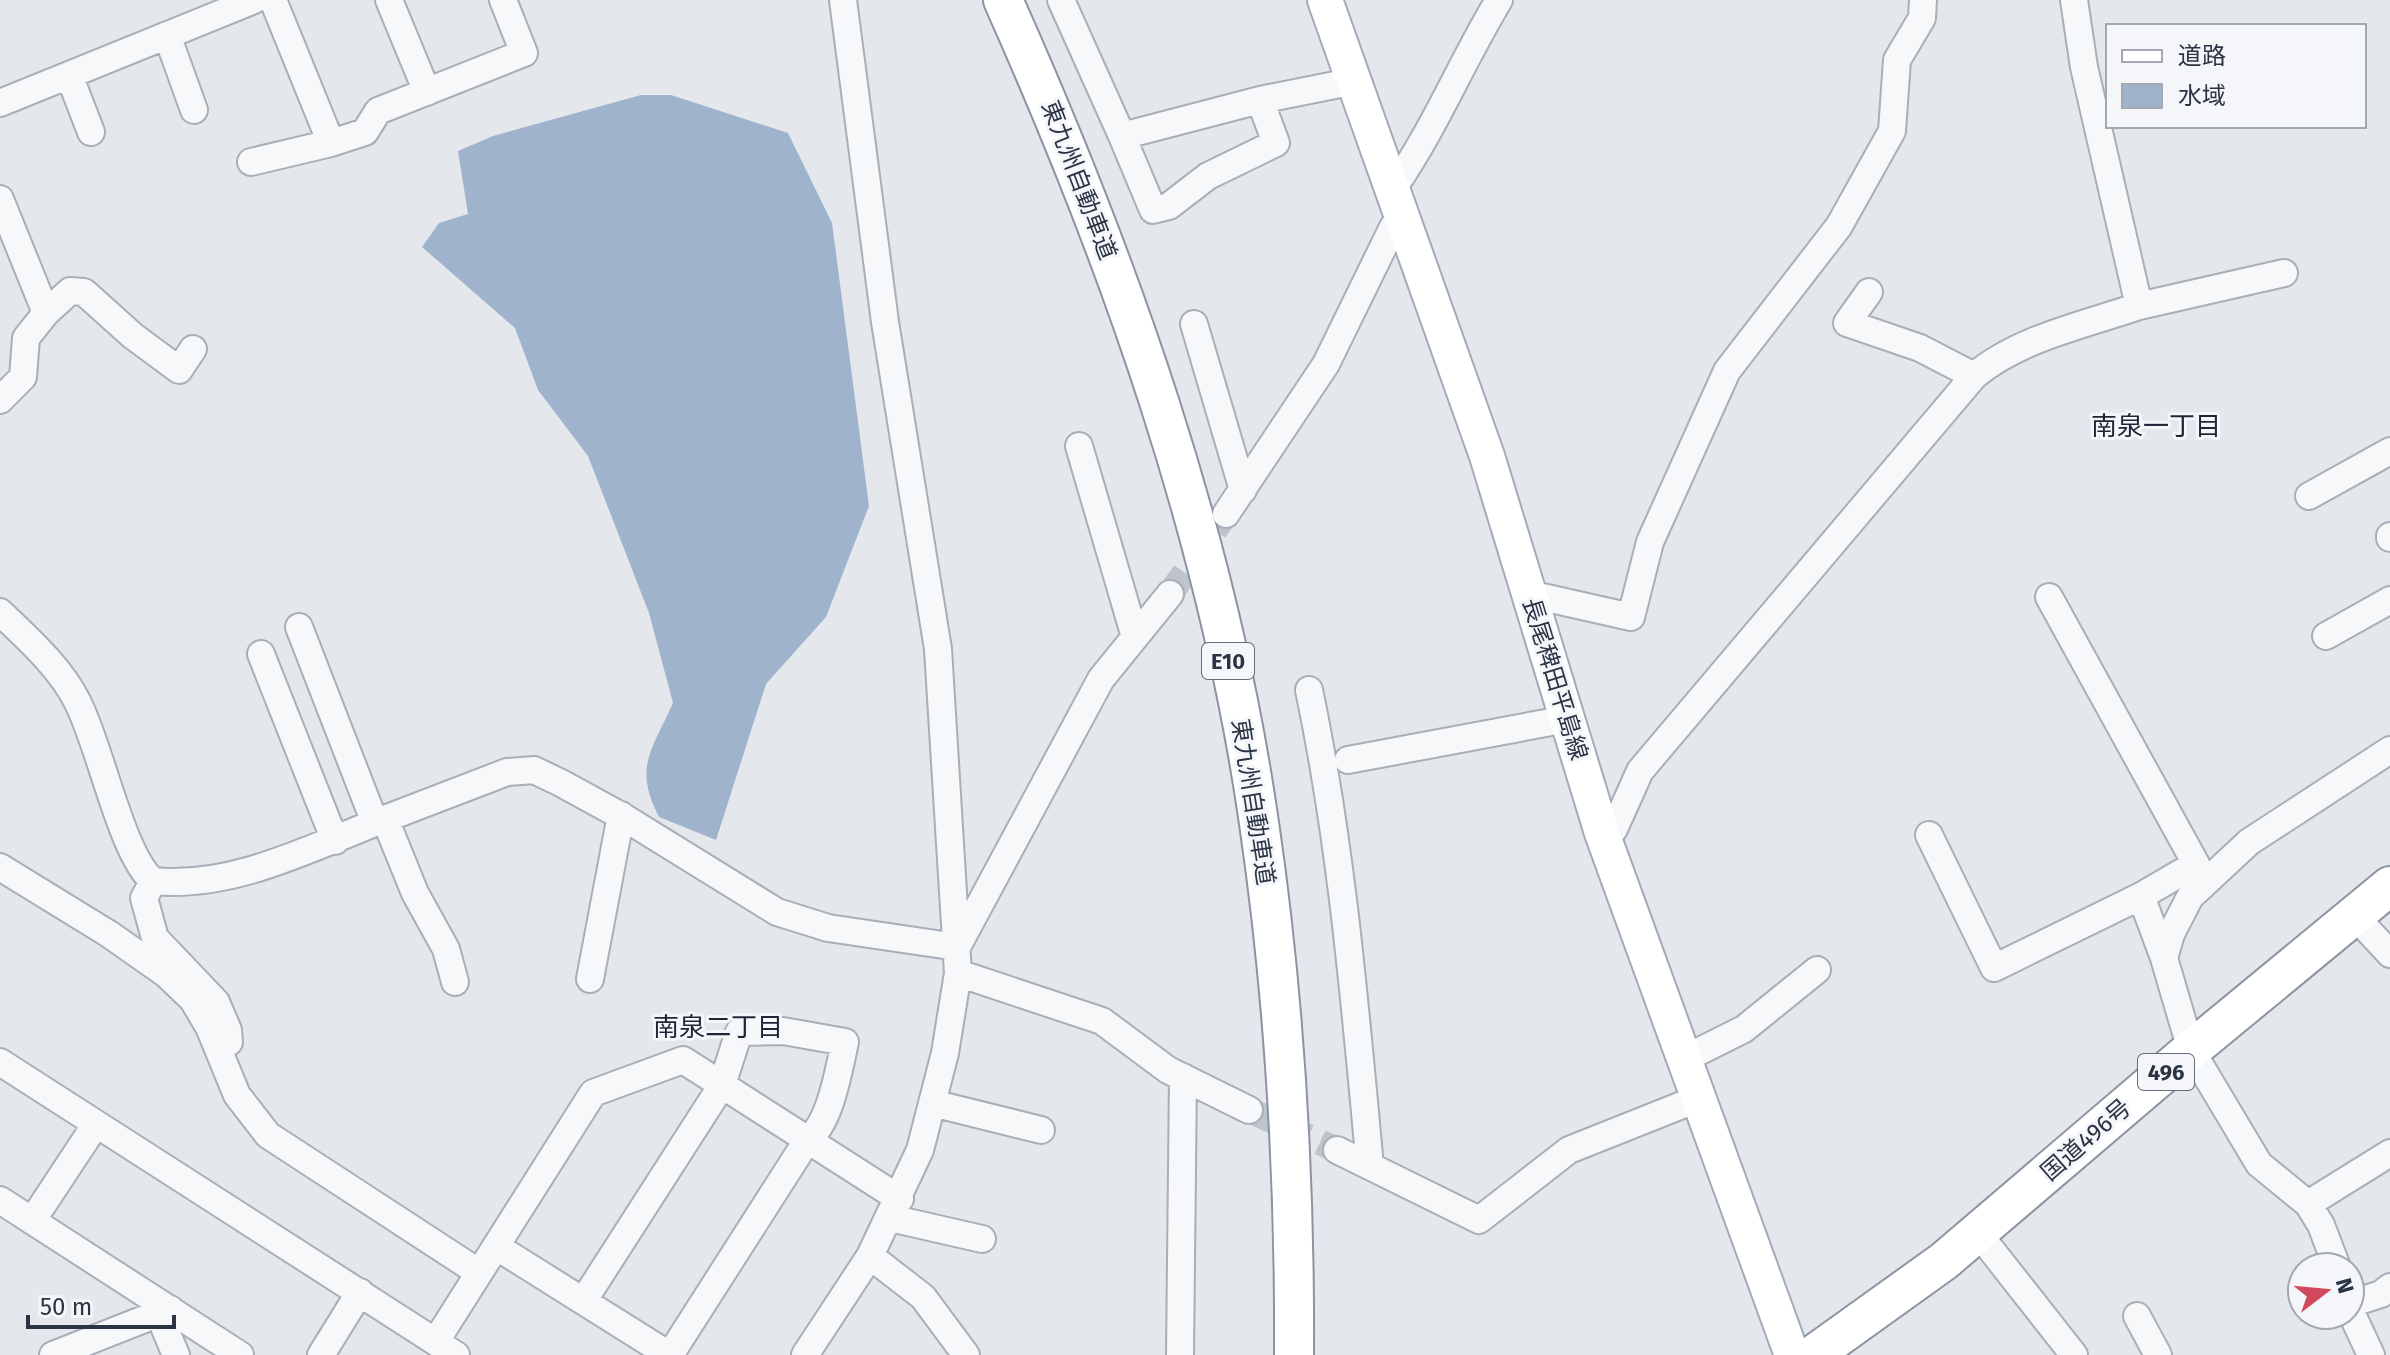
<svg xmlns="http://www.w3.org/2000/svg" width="2390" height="1355" viewBox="0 0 2390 1355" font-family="'Fira Sans','Noto Sans JP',sans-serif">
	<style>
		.water { fill: #9fb4cc }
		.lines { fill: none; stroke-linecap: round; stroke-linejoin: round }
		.minor-tunnel { stroke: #bfc3cb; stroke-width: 26; stroke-dasharray: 26 13; stroke-linecap: butt }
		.minor-casing { stroke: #a9aeb7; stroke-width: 30 }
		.major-casing { stroke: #a3abb8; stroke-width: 38 }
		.highway-casing { stroke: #8b94a3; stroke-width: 42 }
		.minor { stroke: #f7f8fa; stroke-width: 26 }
		.major { stroke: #fff; stroke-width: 34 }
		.highway { stroke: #fff; stroke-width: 38 }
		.labels { text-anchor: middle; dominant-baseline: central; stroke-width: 6; stroke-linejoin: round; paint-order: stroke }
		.shield { fill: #f4f6f9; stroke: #676e7b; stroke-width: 2 }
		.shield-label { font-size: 22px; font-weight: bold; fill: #2b3445 }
		.street-label { font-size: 24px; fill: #2b3445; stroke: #f4f6f9 }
		.neighbourhood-label { font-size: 26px; fill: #1d2536; stroke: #f4f6f9 }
	</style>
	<rect width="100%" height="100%" fill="#e4e7ec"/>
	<path class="water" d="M641,95H671L788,133L832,223L869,506L826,617L766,684L716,840L659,817C633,767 652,750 673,703L649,613L588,456L538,390L515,328L422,247L439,223L468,214L458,151L493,136Z"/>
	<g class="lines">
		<path class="minor-tunnel" d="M1170,594L1226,514
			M1249,1110L1337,1150"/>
		<defs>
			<path id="minor" d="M273,0L331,143L365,132L378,111L524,53L503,0
				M389,0L427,92
				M1061,0L1122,136L1260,100L1355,81
				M167,35L194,110
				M69,75L91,132
				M0,103L254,0
				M1122,136L1153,210L1169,206L1208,176L1276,143L1260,100
				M251,162L331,143
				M1394,187C1435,128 1462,61 1499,0
				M0,199L46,313
				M1869,292L1847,323L1920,348L1974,376
				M2139,306L2284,273
				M1194,324L1243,490
				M0,400L23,377L26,338L46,313L70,291L84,292L133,336L179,370L193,349
				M1079,446L1135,637
				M2309,496L2390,451
				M1226,514L1326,364L1393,227L1406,220
				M2390,536V538
				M1529,594L1631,617L1650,542L1727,371L1839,226L1892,131L1897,60L1922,18L1923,0
				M2049,597L2196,864L2141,896L2164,958
				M0,612C27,638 60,667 77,701C100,744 121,854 153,881C232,889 311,848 382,820C424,804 466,788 507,772L534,770L561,783L625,818L777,912L828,928L957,947
				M299,627L375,823
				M2326,636L2390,600
				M261,654L335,841
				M1309,690C1342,847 1355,1006 1370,1166
				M1348,760L1567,719
				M385,819L415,893L446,949L455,982
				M1602,833L1614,829L1640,771L1974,376C2019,338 2084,325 2139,306L2084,67L2074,0
				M1929,835L1994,968L2141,896
				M0,867L109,934L166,974L193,1000L209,1027L237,1095L268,1135L478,1272
				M153,881L144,898L155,938L216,1002L228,1030L229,1042
				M2353,914L2390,954
				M957,947L1101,679L1170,594
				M958,973L1102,1021L1168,1070L1249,1110
				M590,979L621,815
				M1682,1060L1744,1029L1817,970
				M0,1062L456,1355
				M932,1103L1041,1130
				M1337,1150L1479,1220L1569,1150L1697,1099
				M0,1200L240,1355
				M2308,1204L2390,1153
				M890,1218L982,1239
				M32,1221L96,1124
				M1978,1233L2074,1355
				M497,1247L669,1355
				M870,1256L923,1297L966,1355
				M2337,1267L2321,1225L2308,1204L2259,1164L2191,1050L2164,958L2171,934L2190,897L2249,842L2390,750
				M584,1300L722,1085L739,1032L783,1031L845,1042C839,1069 830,1124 808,1139L670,1355
				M2350,1304L2381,1294L2390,1287
				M170,1309L165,1329L176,1355
				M2350,1310L2371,1355
				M2137,1316L2158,1355
				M436,1341L593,1093L683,1060L900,1199
				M53,1355L170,1309
				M321,1355L360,1292
				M805,1355L870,1256L920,1150L945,1053L958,973L938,649L885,322L843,0
				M1180,1355L1183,1077"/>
			<path id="major" d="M1325,0L1487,456L1602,833L1792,1355"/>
			<path id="highway" d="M1003,0C1120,262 1218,538 1259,823C1285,1000 1295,1176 1294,1355
				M1813,1355L1944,1261L2191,1050L2390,886"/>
		</defs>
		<use href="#minor" class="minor-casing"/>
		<use href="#major" class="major-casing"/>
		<use href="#highway" class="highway-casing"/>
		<use href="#minor" class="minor"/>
		<use href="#major" class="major"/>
		<use href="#highway" class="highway"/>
	</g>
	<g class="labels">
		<g class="shield">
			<rect x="1202" y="643" width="52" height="36" rx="6"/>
			<rect x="2138" y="1054" width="56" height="36" rx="6"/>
		</g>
		<g class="shield-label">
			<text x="1228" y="661">E10</text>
			<text x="2166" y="1072">496</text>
		</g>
		<g class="street-label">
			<text transform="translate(1079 180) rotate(69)">東九州自動車道</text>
			<text transform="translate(1555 679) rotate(73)">長尾稗田平島線</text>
			<text transform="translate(1253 802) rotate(81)">東九州自動車道</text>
			<text transform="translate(2086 1140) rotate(-41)">国道496号</text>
		</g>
		<g class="neighbourhood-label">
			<text x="2156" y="426">南泉一丁目</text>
			<text x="718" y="1027">南泉二丁目</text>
		</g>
	</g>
	<rect x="2106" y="24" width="260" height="104" fill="#f4f6f9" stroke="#a4a8b1" stroke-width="2"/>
	<rect x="2122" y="50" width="40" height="12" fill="#ffffff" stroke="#a4a8b1" stroke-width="2"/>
	<text x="2178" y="64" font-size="24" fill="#2b3445">道路</text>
	<rect x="2122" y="84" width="40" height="24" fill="#9fb4cc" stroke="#a4a8b1" stroke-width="2"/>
	<text x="2178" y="104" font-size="24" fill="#2b3445">水域</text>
	<g transform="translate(2326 1291) rotate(74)"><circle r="38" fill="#f4f6f9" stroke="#a4a8b1" stroke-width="2"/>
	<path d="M0-6L14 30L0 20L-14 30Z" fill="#d1495b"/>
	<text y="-12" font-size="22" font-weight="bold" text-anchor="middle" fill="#2b3445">N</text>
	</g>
	<path d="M28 1315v12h146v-12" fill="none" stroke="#2b3445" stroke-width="4"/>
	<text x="40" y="1315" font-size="24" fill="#2b3445" stroke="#f4f6f9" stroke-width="6" paint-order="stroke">50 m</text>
</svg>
